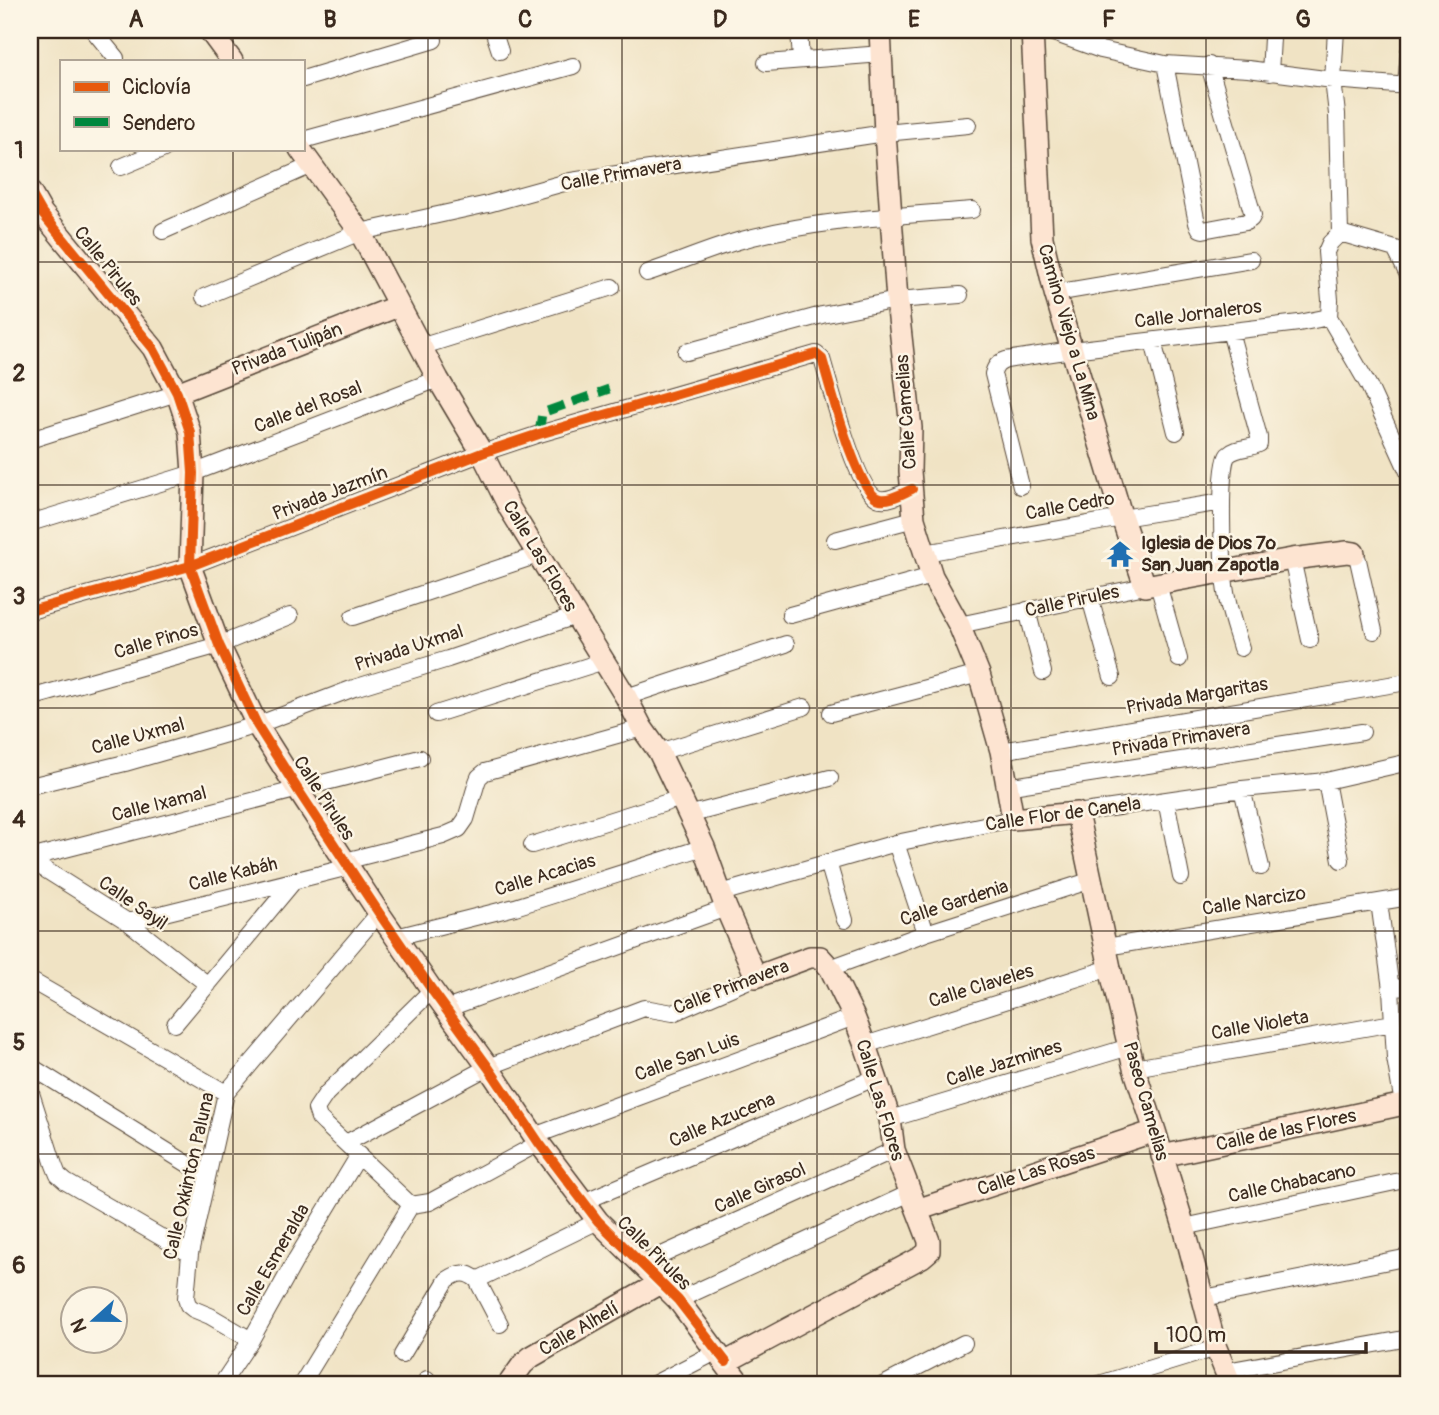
<svg xmlns="http://www.w3.org/2000/svg" width="1439" height="1415" viewBox="0 0 1439 1415" font-family="Pangolin,sans-serif">
	<style>
		.lines { fill: none; stroke-linecap: round; stroke-linejoin: round }
		.street-casing { stroke: #564637; stroke-width: 18 }
		.secondary-casing { stroke: #564637; stroke-width: 24 }
		.street { stroke: #fff; stroke-width: 16 }
		.secondary { stroke: #fde4d1; stroke-width: 21 }
		.quiet { stroke: #00873e; stroke-width: 9; stroke-dasharray: 18 9; stroke-linecap: butt }
		.cycleway-casing { stroke: #fcf5e5; stroke-width: 15 }
		.cycleway { stroke: #e8590c; stroke-width: 10 }
		.grid { fill: none; stroke: #3b2a1e; stroke-width: 2; stroke-opacity: 0.55 }
		.labels { text-anchor: middle; dominant-baseline: central; stroke-width: 5; stroke-linejoin: round; paint-order: stroke }
		.street-label { font-size: 19px; fill: #3b2a1e; stroke: #fcf5e5 }
		.poi-label { font-size: 19px; font-weight: bold; fill: #3b2a1e; stroke: #fcf5e5; text-anchor: start }
		.neatline { fill: none; stroke: #3b2a1e; stroke-width: 2.5 }
		.grid-label { font-size: 23px; text-anchor: middle; font-weight: bold; fill: #3b2a1e }
	</style>
	<rect width="100%" height="100%" fill="#fcf5e5"/>
	<filter id="ink" filterUnits="userSpaceOnUse"><feTurbulence type="fractalNoise" baseFrequency=".0143" numOctaves="2"/><feDisplacementMap in="SourceGraphic" scale="14" xChannelSelector="R" yChannelSelector="G"/><feConvolveMatrix kernelMatrix="1 2 1 2 8 2 1 2 1" color-interpolation-filters="sRGB"/></filter>
	<filter id="wash" filterUnits="userSpaceOnUse"><feTurbulence type="fractalNoise" baseFrequency=".00686" numOctaves="4" result="noise"/><feDisplacementMap in="SourceGraphic" scale="28" xChannelSelector="R" yChannelSelector="G"/><feGaussianBlur stdDeviation="1.57" result="paint"/><feColorMatrix in="noise" values="0 0 0 0 0 0 0 0 0 0 0 0 0 0 0 0 0 1.4 0 .05"/><feComposite in="paint" operator="in"/></filter>
	<g filter="url(#wash)">
		<rect width="100%" height="100%" fill="#f0e3c4"/>
	</g>
	<g filter="url(#ink)">
		<g class="lines">
			<defs>
				<path id="street" d="M93,30L116,58
					M493,30L500,51
					M799,30L801,60
					M1045,30L1101,50L1165,64L1248,69L1333,80L1409,86
					M1269,30L1272,38L1270,73
					M1336,30L1333,80L1337,114L1340,233
					M766,63L882,54
					M1165,64L1197,223L1200,229L1203,230L1246,222L1251,219L1253,215L1209,65
					M303,79L434,40
					M1406,85L1409,52
					M303,140L573,66
					M121,167L164,149
					M163,231L312,165
					M1395,249L1409,277
					M647,273C677,263 707,250 738,241C811,220 897,216 972,210
					M1055,293L1251,260
					M204,297L360,232L488,204L571,181L885,133L968,125
					M1329,317L1369,386L1409,474
					M1329,317L1330,300L1326,252L1330,243L1340,233L1409,253
					M1230,331L1259,437V444C1250,449 1236,447 1228,455C1218,466 1223,566 1225,585C1227,607 1235,627 1241,648
					M1153,341L1176,432
					M420,347L612,287
					M686,352L822,315L897,300L960,295
					M30,440L177,393
					M1021,486L993,374C995,366 998,363 1006,360L1072,350L1299,323L1329,317
					M30,523L193,473L438,379
					M835,540L914,519
					M925,553L1122,518L1222,502
					M1354,553L1358,560L1374,631
					M1292,559L1310,640
					M1158,584L1179,659
					M1090,598L1112,677
					M1027,610L1043,672
					M30,611L190,566L482,453L539,434L816,354L822,359C829,382 857,495 880,499C890,501 903,493 912,489
					M790,615L932,576
					M353,617L538,555
					M959,625L1145,586
					M626,697L786,644
					M30,698L219,645L290,616
					M831,713L979,674
					M436,714L604,661
					M1001,751L1401,683
					M659,752L804,707
					M1326,781L1341,860
					M30,786L125,763L257,725L354,688L448,659L576,616
					M1006,787L1362,732
					M1242,789L1261,867
					M1166,800L1181,877
					M1077,813L1242,789L1326,781L1409,762
					M688,815L830,778
					M896,843L926,933
					M532,845L681,798
					M30,858L420,758
					M30,860L128,922L208,985
					M345,861L443,836L459,829L466,819L477,782L479,777L485,772L642,728
					M828,862L845,920
					M721,893L896,843L1013,819
					M1379,902L1391,989L1395,1058L1403,1104
					M128,922L349,867
					M396,937L515,907L704,847
					M1106,947L1409,897
					M830,968L926,933L1092,880
					M30,980L226,1093
					M1391,989L1409,986
					M446,1009L726,908
					M175,1024L294,881
					M865,1045L1110,968
					M30,1066L207,1176
					M1134,1068L1393,1023
					M30,1090L54,1165L58,1175L66,1182L190,1254
					M890,1119L1129,1047
					M534,1136L854,1017
					M346,1143L488,1067L644,1008L673,1013L756,977
					M583,1202L877,1077
					M411,1205L325,1124L319,1118L316,1109L326,1094L432,990
					M411,1205L430,1202L539,1143
					M1184,1227L1409,1179
					M642,1264L894,1150
					M477,1280L598,1221
					M1204,1298L1409,1257
					M678,1300L910,1193
					M251,1340L210,1316L193,1309L188,1305L186,1298L190,1254L226,1093L379,913
					M402,1355L447,1280C458,1272 466,1271 477,1280L500,1324
					M1226,1371L1409,1338
					M221,1385L251,1340L295,1261L359,1155
					M301,1385L411,1205
					M424,1385L427,1379
					M652,1385L716,1352
					M883,1385L964,1343
					M1096,1385L1216,1348"/>
				<path id="secondary" d="M209,30L232,61
					M880,30L885,133L897,300L911,428L910,471L914,519L932,576L959,625L979,674L1001,751L1013,819L1077,813L1110,968L1134,1068L1155,1131L1184,1227L1216,1348L1231,1385
					M1032,30L1042,238L1055,293L1122,518L1145,586L1292,559L1347,552L1354,553
					M300,149L360,232L438,379L482,453L510,509L626,697L642,728L659,752L681,798L704,847L726,908L756,977L810,957H820L830,968L854,1017L865,1045L890,1119L894,1150L929,1241V1251L922,1257L726,1362
					M30,192L42,213L153,348L177,393L190,432L193,473L190,566L219,645L257,725L298,790L379,913L432,990L488,1067L539,1143L598,1221L678,1300L741,1385
					M177,393L398,306
					M1162,1156L1409,1103
					M917,1210L1155,1131
					M508,1385L523,1364L531,1357L660,1283"/>
			</defs>
			<use href="#street" class="street-casing"/>
			<use href="#secondary" class="secondary-casing"/>
			<use href="#street" class="street"/>
			<use href="#secondary" class="secondary"/>
			<path class="quiet" d="M539,434L542,413L609,389"/>
			<defs>
				<path id="cycleway" d="M30,192L42,213L153,348L177,393L190,432L193,473L190,566L219,645L257,725L298,790L379,913L432,990L488,1067L539,1143L598,1221L678,1300L726,1362
					M30,611L190,566L482,453L539,434L816,354L822,359C829,382 857,495 880,499C890,501 903,493 912,489"/>
			</defs>
			<use href="#cycleway" class="cycleway-casing"/>
			<use href="#cycleway" class="cycleway"/>
		</g>
	</g>
	<path class="grid" d="M233,30V61M428,30V1385M622,30V1385M817,30V1385M1011,30V1385M1206,30V1385M233,149V1385M30,262H1409M30,485H1409M30,708H1409M30,931H1409M30,1154H1409"/>
	<defs>
		<symbol id="temple-bare" viewBox="-9 -9 18 18"><path d="M0-6L5-2H3V0L6.5 2.5H4V6H1.5V3h-3V6H-4V2.5H-6.5L-3 0V-2H-5Z" fill="#1f6fb2" stroke="#fcf5e5" stroke-width="2.5" paint-order="stroke"/></symbol>
	</defs>
	<g fill-rule="evenodd">
		<use href="#temple-bare" x="1101" y="535" width="38" height="38"/>
	</g>
	<g class="labels">
		<g class="street-label">
			<text transform="translate(621 174) rotate(-10)">Calle Primavera</text>
			<text transform="translate(108 266) rotate(51)">Calle Pirules</text>
			<text transform="translate(1198 314) rotate(-7)">Calle Jornaleros</text>
			<text transform="translate(1069 332) rotate(74)">Camino Viejo a La Mina</text>
			<text transform="translate(287 349) rotate(-21)">Privada Tulipán</text>
			<text transform="translate(308 407) rotate(-21)">Calle del Rosal</text>
			<text transform="translate(906 412) rotate(-94)">Calle Camelias</text>
			<text transform="translate(330 493) rotate(-21)">Privada Jazmín</text>
			<text transform="translate(1070 506) rotate(-10)">Calle Cedro</text>
			<text transform="translate(540 556) rotate(59)">Calle Las Flores</text>
			<text transform="translate(1072 601) rotate(-12)">Calle Pirules</text>
			<text transform="translate(156 641) rotate(-16)">Calle Pinos</text>
			<text transform="translate(409 648) rotate(-18)">Privada Uxmal</text>
			<text transform="translate(1197 696) rotate(-10)">Privada Margaritas</text>
			<text transform="translate(138 736) rotate(-15)">Calle Uxmal</text>
			<text transform="translate(1181 739) rotate(-9)">Privada Primavera</text>
			<text transform="translate(324 798) rotate(57)">Calle Pirules</text>
			<text transform="translate(159 804) rotate(-14)">Calle Ixamal</text>
			<text transform="translate(1063 814) rotate(-8)">Calle Flor de Canela</text>
			<text transform="translate(233 874) rotate(-14)">Calle Kabáh</text>
			<text transform="translate(545 875) rotate(-17)">Calle Acacias</text>
			<text transform="translate(1254 901) rotate(-9)">Calle Narcizo</text>
			<text transform="translate(133 903) rotate(35)">Calle Sayil</text>
			<text transform="translate(954 903) rotate(-18)">Calle Gardenia</text>
			<text transform="translate(981 986) rotate(-17)">Calle Claveles</text>
			<text transform="translate(731 987) rotate(-21)">Calle Primavera</text>
			<text transform="translate(1260 1025) rotate(-10)">Calle Violeta</text>
			<text transform="translate(687 1057) rotate(-20)">Calle San Luis</text>
			<text transform="translate(1004 1063) rotate(-17)">Calle Jazmines</text>
			<text transform="translate(880 1100) rotate(73)">Calle Las Flores</text>
			<text transform="translate(1146 1101) rotate(74)">Paseo Camelias</text>
			<text transform="translate(722 1120) rotate(-23)">Calle Azucena</text>
			<text transform="translate(1286 1130) rotate(-12)">Calle de las Flores</text>
			<text transform="translate(1036 1171) rotate(-18)">Calle Las Rosas</text>
			<text transform="translate(189 1176) rotate(-77)">Calle Oxkinton Paluna</text>
			<text transform="translate(1292 1183) rotate(-12)">Calle Chabacano</text>
			<text transform="translate(760 1188) rotate(-24)">Calle Girasol</text>
			<text transform="translate(654 1253) rotate(45)">Calle Pirules</text>
			<text transform="translate(273 1260) rotate(-60)">Calle Esmeralda</text>
			<text transform="translate(579 1329) rotate(-30)">Calle Alhelí</text>
		</g>
		<g class="poi-label">
			<text x="1141" y="543">Iglesia de Dios 7o<tspan x="1141" dy="22">San Juan Zapotla</tspan></text>
		</g>
	</g>
	<rect width="1439" height="1415" fill="none" stroke="#fcf5e5" stroke-width="77"/>
	<rect x="60" y="60" width="245" height="91" fill="#fcf5e5" stroke="#afa495" stroke-width="2"/>
	<rect x="74" y="82" width="35" height="10" fill="#e8590c" stroke="#afa495" stroke-width="2"/>
	<text x="122" y="94" font-size="21" fill="#3b2a1e">Ciclovía</text>
	<rect x="74" y="117" width="35" height="10" fill="#00873e" stroke="#afa495" stroke-width="2"/>
	<text x="122" y="130" font-size="21" fill="#3b2a1e">Sendero</text>
	<g transform="translate(94 1320) rotate(249)"><circle r="33" fill="#fcf5e5" stroke="#afa495" stroke-width="2"/>
	<path d="M0-5L12 26L0 18L-12 26Z" fill="#1f6fb2"/>
	<text y="-10" font-size="19" font-weight="bold" text-anchor="middle" fill="#3b2a1e">N</text>
	</g>
	<path d="M1156 1342v10h210v-10" fill="none" stroke="#3b2a1e" stroke-width="3.5"/>
	<text x="1166" y="1342" font-size="21" fill="#3b2a1e" stroke="#fcf5e5" stroke-width="5" paint-order="stroke">100 m</text>
	<rect x="38" y="38" width="1362" height="1338" class="neatline"/>
	<g class="grid-label">
		<text x="136" y="27">A</text>
		<text x="330" y="27">B</text>
		<text x="525" y="27">C</text>
		<text x="720" y="27">D</text>
		<text x="914" y="27">E</text>
		<text x="1109" y="27">F</text>
		<text x="1303" y="27">G</text>
		<text x="19" y="158">1</text>
		<text x="19" y="381">2</text>
		<text x="19" y="604">3</text>
		<text x="19" y="827">4</text>
		<text x="19" y="1050">5</text>
		<text x="19" y="1273">6</text>
	</g>
</svg>
